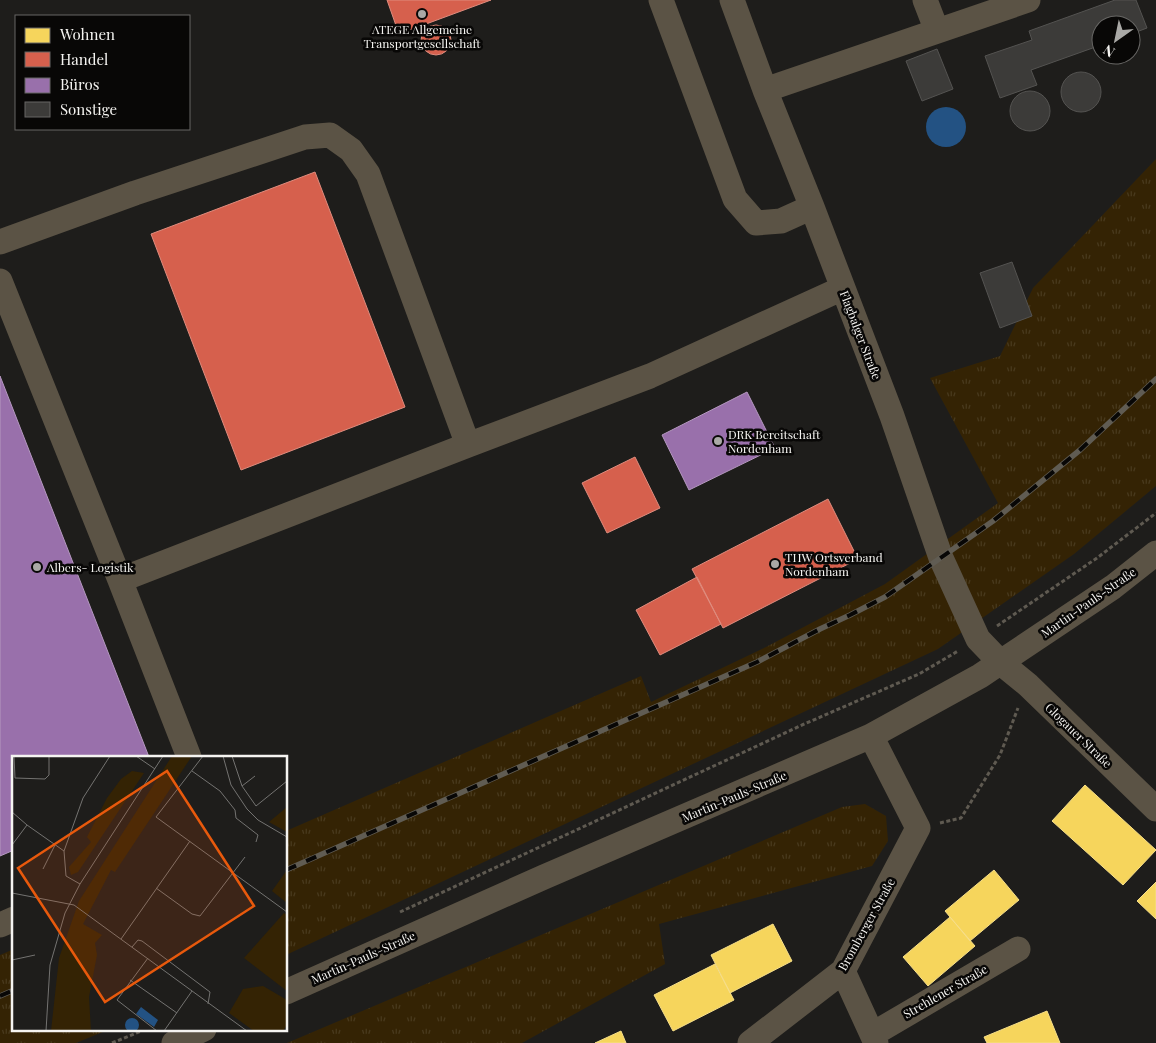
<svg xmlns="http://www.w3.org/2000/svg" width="1156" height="1043" viewBox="0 0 1156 1043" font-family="'Playfair Display',serif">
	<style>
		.grass { fill: url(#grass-tufts) }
		.water { fill: #235283 }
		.homes { fill: #f6d55c; stroke: #f6de89 }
		.shops { fill: #d6604d; stroke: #df8c7e }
		.offices { fill: #9970ab; stroke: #b598c0 }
		.building { fill: #3c3b39; stroke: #545351 }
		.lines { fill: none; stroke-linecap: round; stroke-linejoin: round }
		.path { stroke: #5f5a51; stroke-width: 3; stroke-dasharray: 4 2.5; stroke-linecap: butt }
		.minor { stroke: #5b5345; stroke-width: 25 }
		.rail-casing { stroke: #605c53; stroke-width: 5.5 }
		.rail { stroke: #080706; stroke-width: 4; stroke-dasharray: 11; stroke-linecap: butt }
		.poi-dot { fill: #aaa9a6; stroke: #080706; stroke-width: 2 }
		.labels { text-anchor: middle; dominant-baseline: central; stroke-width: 5; stroke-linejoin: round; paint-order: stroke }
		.poi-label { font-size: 12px; fill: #f5f4f1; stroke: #080706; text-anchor: start }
		.street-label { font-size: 12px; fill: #f5f4f1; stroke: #080706 }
		.inset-road { fill: none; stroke: #747371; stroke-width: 1 }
		.view { fill: #e8590c; fill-opacity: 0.15; stroke: #e8590c; stroke-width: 2.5 }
		.inset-edge { fill: none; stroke: #f5f4f1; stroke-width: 2.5 }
	</style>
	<defs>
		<pattern id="grass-tufts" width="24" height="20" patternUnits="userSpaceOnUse" patternTransform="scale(1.25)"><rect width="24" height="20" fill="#342304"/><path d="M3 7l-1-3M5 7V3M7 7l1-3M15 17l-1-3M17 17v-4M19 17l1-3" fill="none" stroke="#48391d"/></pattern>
	</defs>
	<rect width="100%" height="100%" fill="#1e1d1b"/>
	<path class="grass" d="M1156,159V486L1074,554L938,649L286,955V831L641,676L651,702L766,647L885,584L998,503L930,378L1000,356L1033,288Z
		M865,804L886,816L888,841L872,866L659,924L665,964L522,1043H287L842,807Z
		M14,949V1029H110L76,1043H0V955Z"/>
	<path class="water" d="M926 127a20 20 0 1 1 40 0a20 20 0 1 1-40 0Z"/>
	<path class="homes" d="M1085,785L1156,850L1123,885L1052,821Z
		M994,870L1019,900L970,941L945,911Z
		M1156,882V919L1137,901Z
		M950,917L975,946L928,986L903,957Z
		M773,924L792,961L730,993L711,955Z
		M715,964L734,1000L673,1031L654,995Z
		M1047,1011L1060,1043H987L984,1037Z
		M621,1031L626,1043H595Z"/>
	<path class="shops" d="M387,0H491L399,34Z
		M421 40a15 15 0 1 1 30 0a15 15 0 1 1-30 0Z
		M315,172L405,407L241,470L151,234Z
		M635,457L660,508L607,533L582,483Z
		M828,499L858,559L723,628L692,569Z
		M697,577L721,624L660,655L636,610Z"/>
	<path class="offices" d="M0,376L149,757H14V850L0,856Z
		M747,392L775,448L689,490L662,435Z"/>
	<path class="building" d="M1115,0H1136L1147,28L1131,34V25H1101V45L1031,70L1037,85L1000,98L985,56L1032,40L1029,31Z
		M937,49L953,89L922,101L906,61Z
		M1061 92a20 20 0 1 1 40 0a20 20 0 1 1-40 0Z
		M1010 111a20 20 0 1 1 40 0a20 20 0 1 1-40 0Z
		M1012,262L1032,316L1000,328L980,273Z"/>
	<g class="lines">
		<path class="path" d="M997,626L1097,558L1156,513
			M940,823L961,818L1000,755L1018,708
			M400,912L802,725L919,674L958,651
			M112,1043L146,1029"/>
		<path class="minor" d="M661,0L735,199L756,223L781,221L812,207
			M732,0L765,90L812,207L892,416L941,558L978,639L1001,663L1028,685L1156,809
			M925,0L937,31
			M765,90L1028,0
			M0,242L135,193L305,137L330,135L351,150L368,174L468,445
			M0,281L120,580L189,757
			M120,580L468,445L650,376L843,288
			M0,925L14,919
			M843,971L876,1043
			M286,992L544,877L871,736L980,676L1113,587L1156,553
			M873,1034L1018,949
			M174,1043L204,1029
			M750,1043L843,971L918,828L871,736"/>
		<defs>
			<path id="rail" d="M286,870L757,662L820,629L850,615L885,597L993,521L1080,450L1156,379
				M0,996L14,990"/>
		</defs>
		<use href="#rail" class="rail-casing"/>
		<use href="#rail" class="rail"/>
	</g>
	<g class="poi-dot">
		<circle cx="422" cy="14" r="5"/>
		<circle cx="718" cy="441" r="5"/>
		<circle cx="775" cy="564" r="5"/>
		<circle cx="37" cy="567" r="5"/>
	</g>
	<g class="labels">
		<g class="poi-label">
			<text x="422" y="29" text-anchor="middle">ATEGE Allgemeine<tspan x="422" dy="14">Transportgesellschaft</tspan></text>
			<text x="728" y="434">DRK Bereitschaft<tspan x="728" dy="14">Nordenham</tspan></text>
			<text x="785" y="557">THW Ortsverband<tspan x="785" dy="14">Nordenham</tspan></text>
			<text x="47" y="567">Albers- Logistik</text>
		</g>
		<g class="street-label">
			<text transform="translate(861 335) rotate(69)">Flagbalger Straße</text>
			<text transform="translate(1088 602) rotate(-35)">Martin-Pauls-Straße</text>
			<text transform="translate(1079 735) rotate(44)">Glogauer Straße</text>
			<text transform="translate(734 796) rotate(-23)">Martin-Pauls-Straße</text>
			<text transform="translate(866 924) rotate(-61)">Bromberger Straße</text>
			<text transform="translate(363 957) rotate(-24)">Martin-Pauls-Straße</text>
			<text transform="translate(945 991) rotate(-30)">Strehlener Straße</text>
		</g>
	</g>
	<g transform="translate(12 756)">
		<rect width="275" height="275" fill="#1e1d1b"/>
		<path d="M160,0H180L103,116L99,114L71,168L90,179L83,187L85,199L77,241L79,275H39L47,202L67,145ZM120,15L132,17L66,116L59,119L57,111L79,86L75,81L95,42L109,23ZM275,51V76L257,66ZM275,114V147L260,135ZM272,157L275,159V235L232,202ZM251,230L275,244V269L271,275H242L217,257L231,233Z" fill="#342304"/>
		<path d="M129,251L146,264L142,271L124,258ZM113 269a7 7 0 1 1 14 0a7 7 0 1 1-14 0Z" fill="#235283"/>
		<path class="inset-road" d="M2,0L3,22L33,23L37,19V0M124,0L143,13M191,0L144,61L275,156M211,0L219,29L235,53L246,64L275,81M220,0L230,30L244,50L275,25M180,15L208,35L223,54L224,62L246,79L244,86M230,30L243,20M0,56L15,69L0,89M15,69L52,95M31,113L43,89M68,128L54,120L52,95L71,42L98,0M144,132L180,158L188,160L233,101M0,137L62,149L235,275M109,183L178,85M120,191L126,184L130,185L198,236L196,248M136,202L105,244L145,275M0,204L23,199M118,224L165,257M34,275L38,209L53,157L68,128L151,0M152,275L180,235"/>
		<path class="view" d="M155,15L242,150L93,246L6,112Z"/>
		<rect width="275" height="275" class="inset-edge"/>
	</g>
	<rect x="15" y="15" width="175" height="115" fill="#080706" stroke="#676664"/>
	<rect x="25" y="28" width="25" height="15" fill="#f6d55c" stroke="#676664"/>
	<text x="60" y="40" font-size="15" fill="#f5f4f1">Wohnen</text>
	<rect x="25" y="52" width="25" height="15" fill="#d6604d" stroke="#676664"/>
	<text x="60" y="65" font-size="15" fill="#f5f4f1">Handel</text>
	<rect x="25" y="78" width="25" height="15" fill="#9970ab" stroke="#676664"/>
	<text x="60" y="90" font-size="15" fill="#f5f4f1">Büros</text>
	<rect x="25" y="102" width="25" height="15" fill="#3c3b39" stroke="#676664"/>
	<text x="60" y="115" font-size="15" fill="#f5f4f1">Sonstige</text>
	<g transform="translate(1116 40) rotate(213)"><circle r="24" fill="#080706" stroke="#676664"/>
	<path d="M0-4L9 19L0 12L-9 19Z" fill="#aaa9a6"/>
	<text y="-8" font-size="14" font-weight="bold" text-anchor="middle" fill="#f5f4f1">N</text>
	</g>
</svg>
